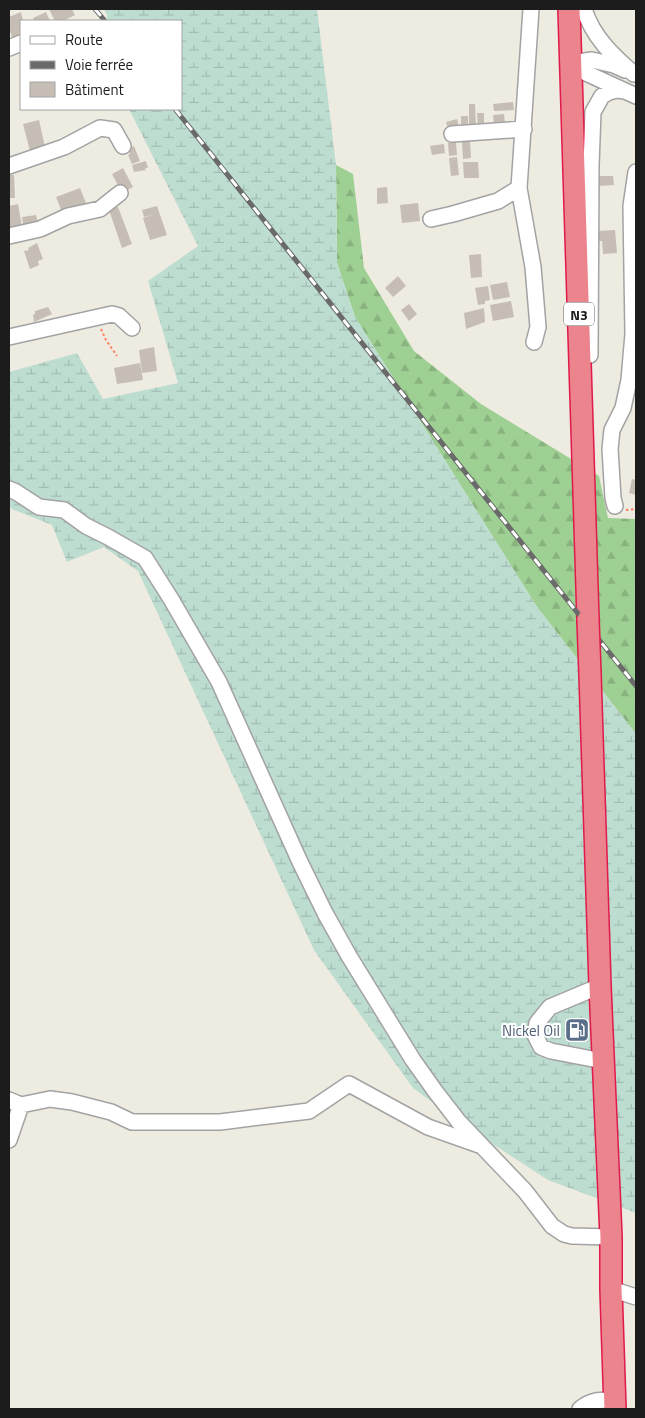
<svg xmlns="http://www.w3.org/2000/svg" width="645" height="1418" viewBox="0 0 645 1418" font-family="'Titillium Web',sans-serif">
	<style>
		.forest { fill: url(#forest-firs) }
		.wetland { fill: url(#wetland-marsh) }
		.building { fill: #c6beb4 }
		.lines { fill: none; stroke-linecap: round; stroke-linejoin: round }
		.minor-casing { stroke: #a3a3a3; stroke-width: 18 }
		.highway-casing { stroke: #e01a4b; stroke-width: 24 }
		.path { stroke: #ff8161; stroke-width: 2; stroke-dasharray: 2.5 2.5; stroke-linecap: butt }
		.minor { stroke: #fff; stroke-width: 15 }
		.highway { stroke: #eb848d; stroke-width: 21 }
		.rail-casing { stroke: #6a6a6a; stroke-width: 5 }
		.rail { stroke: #fff; stroke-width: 3; stroke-dasharray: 9; stroke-linecap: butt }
		.highway-bridge-casing { stroke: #e01a4b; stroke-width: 24; stroke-linecap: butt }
		.highway-bridge { stroke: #eb848d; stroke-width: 21 }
		.labels { text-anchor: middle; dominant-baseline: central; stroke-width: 4; stroke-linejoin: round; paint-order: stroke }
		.shield { fill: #fff; stroke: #606060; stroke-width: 1 }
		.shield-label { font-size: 14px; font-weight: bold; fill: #1c1c1c }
		.service-label { font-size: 15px; fill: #4e5e75; stroke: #fff; text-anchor: end }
	</style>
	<defs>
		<pattern id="forest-firs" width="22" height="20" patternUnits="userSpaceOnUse" patternTransform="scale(1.25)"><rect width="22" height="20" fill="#9fd093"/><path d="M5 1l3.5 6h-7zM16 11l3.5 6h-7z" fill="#88b27e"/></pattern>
		<pattern id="wetland-marsh" width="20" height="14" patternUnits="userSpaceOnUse" patternTransform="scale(1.25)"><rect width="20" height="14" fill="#bdddd1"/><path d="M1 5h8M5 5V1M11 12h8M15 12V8" fill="none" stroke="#a2bdb3"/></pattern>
	</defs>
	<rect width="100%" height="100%" fill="#eeebe1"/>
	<path class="forest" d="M336,165L353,174L364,268L414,351L481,404L599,476L608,518L636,519V734L537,607L355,317L337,263Z"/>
	<path class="wetland" d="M104,9H317L336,165L337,263L355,317L537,607L636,734V1213L548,1180L459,1122L413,1088L314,950L138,571L104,547L67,562L52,525L12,509L9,506V372L77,353L103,399L178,383L148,281L198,246L129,109H181V21H107V15Z"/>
	<path class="building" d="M49,9H72L75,15L63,21H55Z
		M21,12L23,21H21V39L13,41L9,27V17Z
		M46,12L50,21H34L33,18Z
		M513,102L514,110L494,111L493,104Z
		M469,104H475L476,127L469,128Z
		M477,113H484V126L478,127Z
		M504,114L505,124L494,125L493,115Z
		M461,116H468V128H461Z
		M457,119L459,126L448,129L446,122Z
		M39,120L45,147L30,151L23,124Z
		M470,141L471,158L463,159L462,142Z
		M456,142L457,155L449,156L448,143Z
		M444,144L445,153L432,155L430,146Z
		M134,146L140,161L132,164L128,155L130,154L128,149Z
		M457,157L459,175L451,176L449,158Z
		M146,161L148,168H145L146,170L134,172L132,165Z
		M463,162H478L479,178H464Z
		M123,168L133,187L122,193L112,174Z
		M9,175H14L15,198H9Z
		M599,176H613L614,185L599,186Z
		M387,187L388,203L377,204V188Z
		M80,188L86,203L62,212L56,197Z
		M418,203L420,221L402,223L400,205Z
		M18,204L22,227L10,228L9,206Z
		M157,206L167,235L150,240L143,218L155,214L144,217L142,210Z
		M118,207L132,244L122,248L109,210Z
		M36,215L39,228L24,230L22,217Z
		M615,230L617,253L603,254L602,241H598L597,231Z
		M37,243L43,259L38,261L39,265L30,269L24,251L29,250L28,248Z
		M481,254L482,277L471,278L469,255Z
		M398,276L406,286L393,297L385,288Z
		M507,282L510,297L493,300L490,285Z
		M488,286L490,300L485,301V304L478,305L475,288Z
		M511,301L514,317L493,321L490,305Z
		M409,304L417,314L409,321L401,310Z
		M48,307L52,314L34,322L33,315L35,314V311Z
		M484,308L485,322L466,329L464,313Z
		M154,347L157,371L142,373L139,350Z
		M140,363L143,380L117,384L114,368Z
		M632,479L636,480V495L629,493Z"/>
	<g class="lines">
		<defs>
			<path id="minor" d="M584,9C593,37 612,55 634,74
				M9,48L21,43
				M570,63L586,73L636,96
				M570,63L592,60L614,65L625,70
				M452,134L524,129
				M9,166L64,147L100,128L114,130L123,146
				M519,188L533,267L538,327L534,342
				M431,219L453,214L498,201L519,188L531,9
				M9,236L40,229L68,216L100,209L120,193
				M9,337L112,314L119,316L132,328
				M590,355L591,165L593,112L602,96L609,92L617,90L625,91
				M9,489L16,492L39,507L64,510L86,526L108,537L145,558L171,599L219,682L300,862L325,913L349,956L413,1060L435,1091L459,1122L525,1191L552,1226L564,1234L572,1236L611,1237
				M615,506L613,498L610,449L612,430L623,408L629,380L633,334L631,206L636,172
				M600,986L550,1007L537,1023L535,1035L541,1047L551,1051L603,1061
				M9,1100L21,1105L50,1099L72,1102L111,1112L132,1122H220L309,1111L349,1084L428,1127L479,1145
				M9,1140L21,1105
				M611,1289L636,1297
				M580,1409C591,1400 601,1399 615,1401"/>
			<path id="highway" d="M569,9L588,620
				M590,674L600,986L611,1237V1289L615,1409"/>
		</defs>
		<use href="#minor" class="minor-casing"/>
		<use href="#highway" class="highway-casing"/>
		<path class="path" d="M101,329L106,340L117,356
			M626,510L636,509"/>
		<use href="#minor" class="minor"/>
		<use href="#highway" class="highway"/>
		<defs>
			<path id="rail" d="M95,9L105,21
				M175,109L636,686"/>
		</defs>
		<use href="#rail" class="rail-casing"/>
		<use href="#rail" class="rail"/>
		<defs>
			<path id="highway-bridge" d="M588,620L590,674"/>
		</defs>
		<use href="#highway-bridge" class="highway-bridge-casing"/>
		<use href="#highway-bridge" class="highway-bridge"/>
	</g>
	<defs>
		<symbol id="fuel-square" viewBox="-11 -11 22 22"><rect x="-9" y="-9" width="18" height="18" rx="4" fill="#5c6f8a" stroke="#fff"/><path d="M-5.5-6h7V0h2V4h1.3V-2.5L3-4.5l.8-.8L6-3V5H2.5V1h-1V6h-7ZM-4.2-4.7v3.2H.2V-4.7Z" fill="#fff"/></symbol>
	</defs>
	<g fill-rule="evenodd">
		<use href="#fuel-square" x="563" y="1016" width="28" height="28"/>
	</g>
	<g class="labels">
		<rect class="shield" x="564" y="302.5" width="30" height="23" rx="4"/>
		<g class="shield-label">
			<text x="579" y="314">N3</text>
		</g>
		<g class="service-label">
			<text x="560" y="1030">Nickel Oil</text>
		</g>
	</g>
	<rect width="645" height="1418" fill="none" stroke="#1c1c1c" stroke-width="20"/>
	<rect x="20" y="20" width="162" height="90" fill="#ffffff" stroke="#a4a4a4"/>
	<rect x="30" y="36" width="25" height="8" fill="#ffffff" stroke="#a4a4a4"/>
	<text x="65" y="45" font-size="15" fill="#1c1c1c">Route</text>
	<rect x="30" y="61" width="25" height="8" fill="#6a6a6a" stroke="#a4a4a4"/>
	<text x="65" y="70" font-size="15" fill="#1c1c1c">Voie ferrée</text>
	<rect x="30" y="82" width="25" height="15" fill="#c6beb4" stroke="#a4a4a4"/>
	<text x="65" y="95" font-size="15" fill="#1c1c1c">Bâtiment</text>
</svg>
